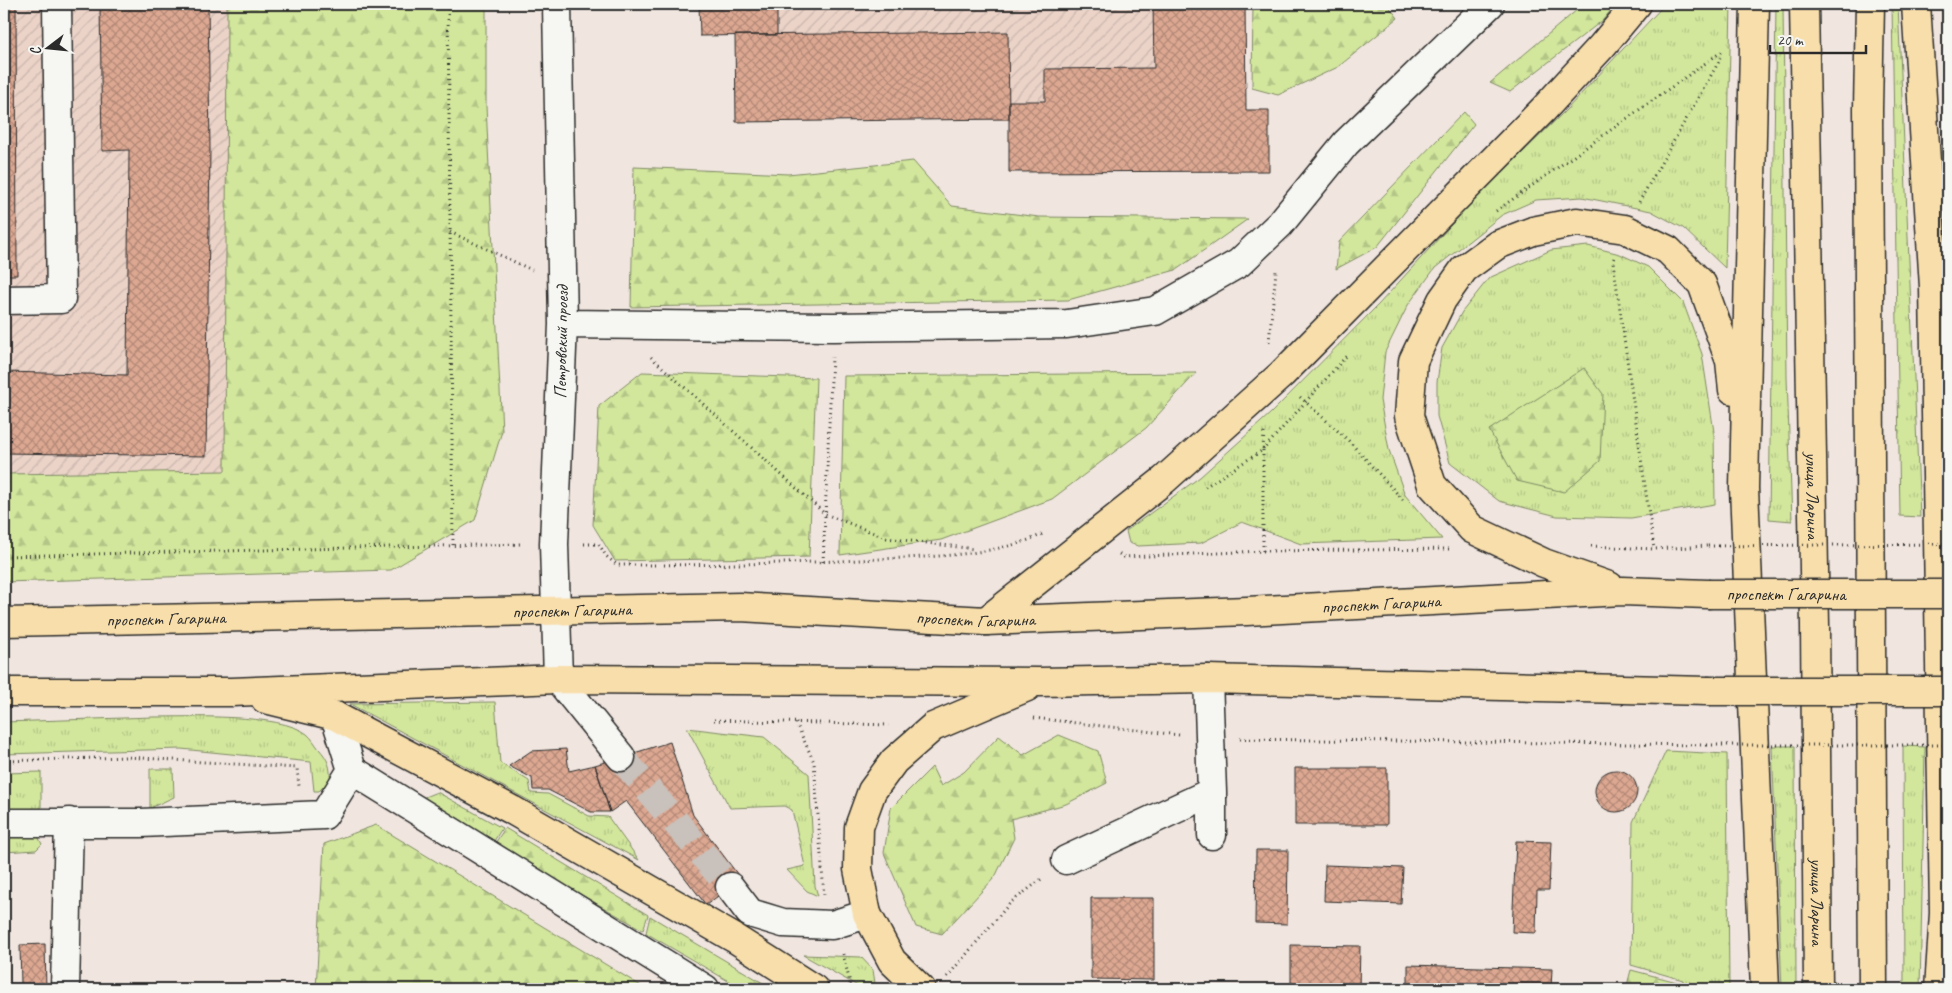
<svg xmlns="http://www.w3.org/2000/svg" width="1952" height="993" viewBox="0 0 1952 993" font-family="Caveat,sans-serif">
	<style>
		.industrial { fill: url(#industrial-furrows) }
		.grass { fill: url(#grass-tufts); stroke: #7e8964 }
		.forest { fill: url(#forest-firs); stroke: #7e8964 }
		.building { fill: url(#building-cross-hatch); stroke: #2b2b2b }
		.lines { fill: none; stroke-linecap: round; stroke-linejoin: round }
		.minor-tunnel { stroke: #c9c1bb; stroke-width: 28; stroke-dasharray: 28 14; stroke-linecap: butt }
		.minor-casing { stroke: #2b2b2b; stroke-width: 31 }
		.major-casing { stroke: #2b2b2b; stroke-width: 31 }
		.path { stroke: #2b2b2b; stroke-width: 3; stroke-dasharray: 1 4; stroke-linecap: butt }
		.minor { stroke: #f6f6f2; stroke-width: 28 }
		.major { stroke: #f8deab; stroke-width: 28 }
		.major-bridge-casing { stroke: #2b2b2b; stroke-width: 31; stroke-linecap: butt }
		.path-bridge { stroke: #2b2b2b; stroke-width: 3; stroke-dasharray: 1 4; stroke-linecap: butt }
		.major-bridge { stroke: #f8deab; stroke-width: 28 }
		.labels { text-anchor: middle; dominant-baseline: central; stroke-width: 4; stroke-linejoin: round; paint-order: stroke }
		.street-label { font-size: 18px; fill: #2b2b2b; stroke: #f6f6f2 }
	</style>
	<defs>
		<pattern id="industrial-furrows" width="10" height="10" patternUnits="userSpaceOnUse" patternTransform="scale(1.25)"><rect width="10" height="10" fill="#ebd3c8"/><path d="M-1 1l2-2M0 10L10 0M9 11l2-2" fill="none" stroke="#cab5ac"/></pattern>
		<pattern id="grass-tufts" width="24" height="20" patternUnits="userSpaceOnUse" patternTransform="scale(1.25)"><rect width="24" height="20" fill="#d2e79c"/><path d="M3 7l-1-3M5 7V3M7 7l1-3M15 17l-1-3M17 17v-4M19 17l1-3" fill="none" stroke="#b4c687"/></pattern>
		<pattern id="forest-firs" width="22" height="20" patternUnits="userSpaceOnUse" patternTransform="scale(1.25)"><rect width="22" height="20" fill="#d2e79c"/><path d="M5 1l3.5 6h-7zM16 11l3.5 6h-7z" fill="#b4c687"/></pattern>
		<pattern id="building-cross-hatch" width="8" height="8" patternUnits="userSpaceOnUse" patternTransform="scale(1.25)"><rect width="8" height="8" fill="#dda892"/><path d="M0 0l8 8M0 8l8-8" fill="none" stroke="#b38977"/></pattern>
	</defs>
	<rect width="100%" height="100%" fill="#f1e6df"/>
	<filter id="ink" filterUnits="userSpaceOnUse"><feTurbulence type="fractalNoise" baseFrequency=".02" numOctaves="2"/><feDisplacementMap in="SourceGraphic" scale="10" xChannelSelector="R" yChannelSelector="G"/><feConvolveMatrix kernelMatrix="1 2 1 2 8 2 1 2 1" color-interpolation-filters="sRGB"/></filter>
	<g filter="url(#ink)">
		<path class="industrial" d="M4,4H435L443,521L4,520Z
			M699,4H1245L1246,109L1269,110V171L1009,172V119L736,122L735,36H700Z"/>
		<path class="grass" d="M1665,4H1731L1725,268L1683,228L1651,211L1582,197L1536,200L1502,215L1435,268L1408,305L1385,352L1380,400L1389,450L1405,495L1442,539L1301,544L1242,522L1201,543L1138,546L1129,543L1126,531L1200,477L1271,413L1379,304L1471,203L1567,109Z
			M1776,4H1783L1787,377L1792,521L1769,519Z
			M1892,4H1898L1920,517L1900,516Z
			M1942,4H1948V124Z
			M1588,246L1620,254L1648,267L1683,302L1702,354L1714,432L1715,504L1631,518L1557,516L1499,501L1450,463L1437,416V382L1442,348L1462,312L1489,278L1551,250Z
			M495,702L500,763L529,781L531,793L548,794L589,816L608,817L639,860L350,704Z
			M153,717C188,717 280,713 307,734C312,738 315,744 319,749C328,759 331,767 330,780L319,791H314L311,762L181,749L4,754V722Z
			M687,728L764,737L809,774L815,886L818,896L807,891L787,870L805,866L792,810L784,806L730,808Z
			M1772,746H1795L1796,989H1782Z
			M1903,746L1925,747L1920,989H1904Z
			M1666,751L1727,754L1729,989H1682L1683,980L1631,965L1633,822Z
			M150,769H173L174,797L150,808Z
			M41,772V809H4V773Z
			M437,792L502,828L491,846L417,800Z
			M4,833H36L42,844L36,850L4,852Z
			M650,916L763,983L773,989H742L646,933Z
			M803,955L861,957L873,970L875,983L863,989Z"/>
		<path class="forest" d="M227,4H486V106L502,431L475,520L391,570L4,582V474L225,471Z
			M1253,4H1387L1398,18L1338,67L1278,95L1252,88Z
			M1584,4H1616L1603,20L1510,92L1490,83Z
			M1464,112L1474,124L1377,247L1336,269L1339,242Z
			M913,161L952,206L1039,217L1248,219L1176,270L1068,300L631,307L634,167L788,174Z
			M1584,368L1603,394L1600,461L1564,492L1517,481L1489,430Z
			M642,372L816,378L809,557L615,561L593,525L599,406Z
			M1196,373L1146,428L1052,499L941,540L840,555L844,376Z
			M1059,735L1098,751L1107,783L1066,804L1011,819L1014,838L995,877L942,934L916,927L884,853L891,808L932,767L941,786L964,772L999,736L1023,755Z
			M376,825L646,989H316L324,844Z
			M505,828L648,915L643,930L494,845Z
			M1631,970L1681,983L1680,989H1626Z"/>
		<path class="building" d="M4,4H16L17,275H4Z
			M100,4H208L210,149L206,456L4,453V372L127,375L129,150L102,151Z
			M699,4H777V35L700,36Z
			M1153,4H1245L1246,110H1269V171L1009,172V101H1045V69L1154,68Z
			M1008,32L1009,119L736,122L735,35Z
			M670,742L693,815L741,879L706,905L626,801L610,812L595,765Z
			M566,749L569,771L595,765L610,812H591L548,790H533L532,778L509,766L531,751Z
			M1295,768H1387V825H1295Z
			M1595 791a21 21 0 1 1 42 0a21 21 0 1 1-42 0Z
			M1516,841L1551,842L1549,890H1537L1536,933L1512,932Z
			M1256,850H1288L1287,924L1255,923Z
			M1325,865L1403,868L1401,904L1324,901Z
			M1091,898H1154V980L1091,979Z
			M45,944L46,989H4V984H21L20,945Z
			M1291,945L1360,946L1359,989H1291Z
			M1408,965L1552,969L1551,989H1408Z"/>
		<g class="lines">
			<path class="minor-tunnel" d="M621,757L730,887"/>
			<defs>
				<path id="minor" d="M557,4L563,324L554,544L558,679L621,757
					M4,300L61,299L57,4
					M563,324L833,327L1067,324L1155,311L1239,263L1280,224L1346,143L1490,4
					M352,770L705,989
					M4,823H141L324,815L352,770L335,716
					M1212,835V792
					M1066,860L1212,792L1208,679
					M730,887L750,913L783,923L832,925L867,914
					M65,989L69,822"/>
				<g id="major">
					<path d="M1755,4L1744,488L1765,989"/>
					<path id="s1" d="M1804,4L1815,626L1818,989"/>
					<path d="M1870,4L1868,109L1873,989"/>
					<path d="M1916,4L1934,287L1944,913L1939,989"/>
					<path d="M1609,586L1544,563L1472,529L1432,485L1409,416L1413,361L1442,300L1464,269L1497,245L1533,231L1577,222L1625,229L1668,250L1702,284L1730,361L1733,390"/>
					<path d="M986,621L1164,480L1282,374L1543,110L1602,46L1637,4"/>
					<path id="s2" d="M4,622L740,607L986,621L1247,611L1622,591L1708,594"/>
					<path d="M4,692H232L558,679L1039,682L1208,679L1707,691"/>
					<path d="M265,699L335,716L512,810L734,938L814,989"/>
					<path d="M921,989L892,961L867,914L858,869L859,827L872,791L894,761L933,727L1027,687"/>
				</g>
			</defs>
			<use href="#minor" class="minor-casing"/>
			<use href="#major" class="major-casing"/>
			<path class="path" d="M448,4L453,545
				M1639,202L1722,56
				M1496,211L1724,50
				M450,232L532,270
				M1614,258L1613,261L1654,549
				M1269,342L1276,271
				M651,357L825,514L887,538L974,549
				M1300,397L1348,440L1403,500
				M1205,487L1263,450L1264,431
				M584,544H599L606,556L617,565C704,565 790,564 877,559C928,557 999,556 1045,533
				M1591,546L1654,549L1708,546
				M1263,551V450L1348,354
				M1119,554L1124,557L1263,551L1449,549
				M4,556L523,544
				M823,562L832,357
				M1034,718L1179,735
				M714,720L889,725
				M796,723L814,762L824,895
				M1240,739L1707,745
				M4,761L127,757L297,768L299,786
				M843,954L850,983L847,989
				M947,977L1010,903L1043,878"/>
			<use href="#minor" class="minor"/>
			<use href="#major" class="major"/>
			<defs>
				<g id="major-bridge">
					<path id="s3" d="M1708,594H1948"/>
					<path d="M1707,691H1948"/>
				</g>
			</defs>
			<use href="#major-bridge" class="major-bridge-casing"/>
			<path class="path-bridge" d="M1708,546L1948,544
				M1707,745H1948"/>
			<use href="#major-bridge" class="major-bridge"/>
		</g>
	</g>
	<g class="labels">
		<g class="street-label">
			<text transform="translate(561 342) rotate(-89)">Петровский проезд</text>
			<text stroke="none"><textPath href="#s1" startOffset="492">улица Ларина</textPath></text>
			<text stroke="none"><textPath href="#s3" startOffset="78">проспект Гагарина</textPath></text>
			<text stroke="none"><textPath href="#s2" startOffset="1378">проспект Гагарина</textPath></text>
			<text stroke="none"><textPath href="#s2" startOffset="568">проспект Гагарина</textPath></text>
			<text stroke="none"><textPath href="#s2" startOffset="972">проспект Гагарина</textPath></text>
			<text stroke="none"><textPath href="#s2" startOffset="162">проспект Гагарина</textPath></text>
			<text stroke="none"><textPath href="#s1" startOffset="898">улица Ларина</textPath></text>
		</g>
	</g>
	<rect width="1952" height="993" fill="none" stroke="#f6f6f2" stroke-width="20"/>
	<rect x="10" y="10" width="1932" height="973" fill="none" stroke="#2b2b2b" stroke-width="2" filter="url(#ink)"/>
	<g transform="translate(48 48) rotate(254)" stroke="#f6f6f2" stroke-width="4" paint-order="stroke">
	<path d="M0-4L9 19L0 12L-9 19Z" fill="#2b2b2b"/>
	<text y="-8" font-size="14" font-weight="bold" text-anchor="middle" fill="#2b2b2b">С</text>
	</g>
	<path d="M1770 45v8h96v-8" fill="none" stroke="#2b2b2b" stroke-width="2.5"/>
	<text x="1777" y="45" font-size="15" fill="#2b2b2b" stroke="#f6f6f2" stroke-width="4" paint-order="stroke">20 m</text>
</svg>
